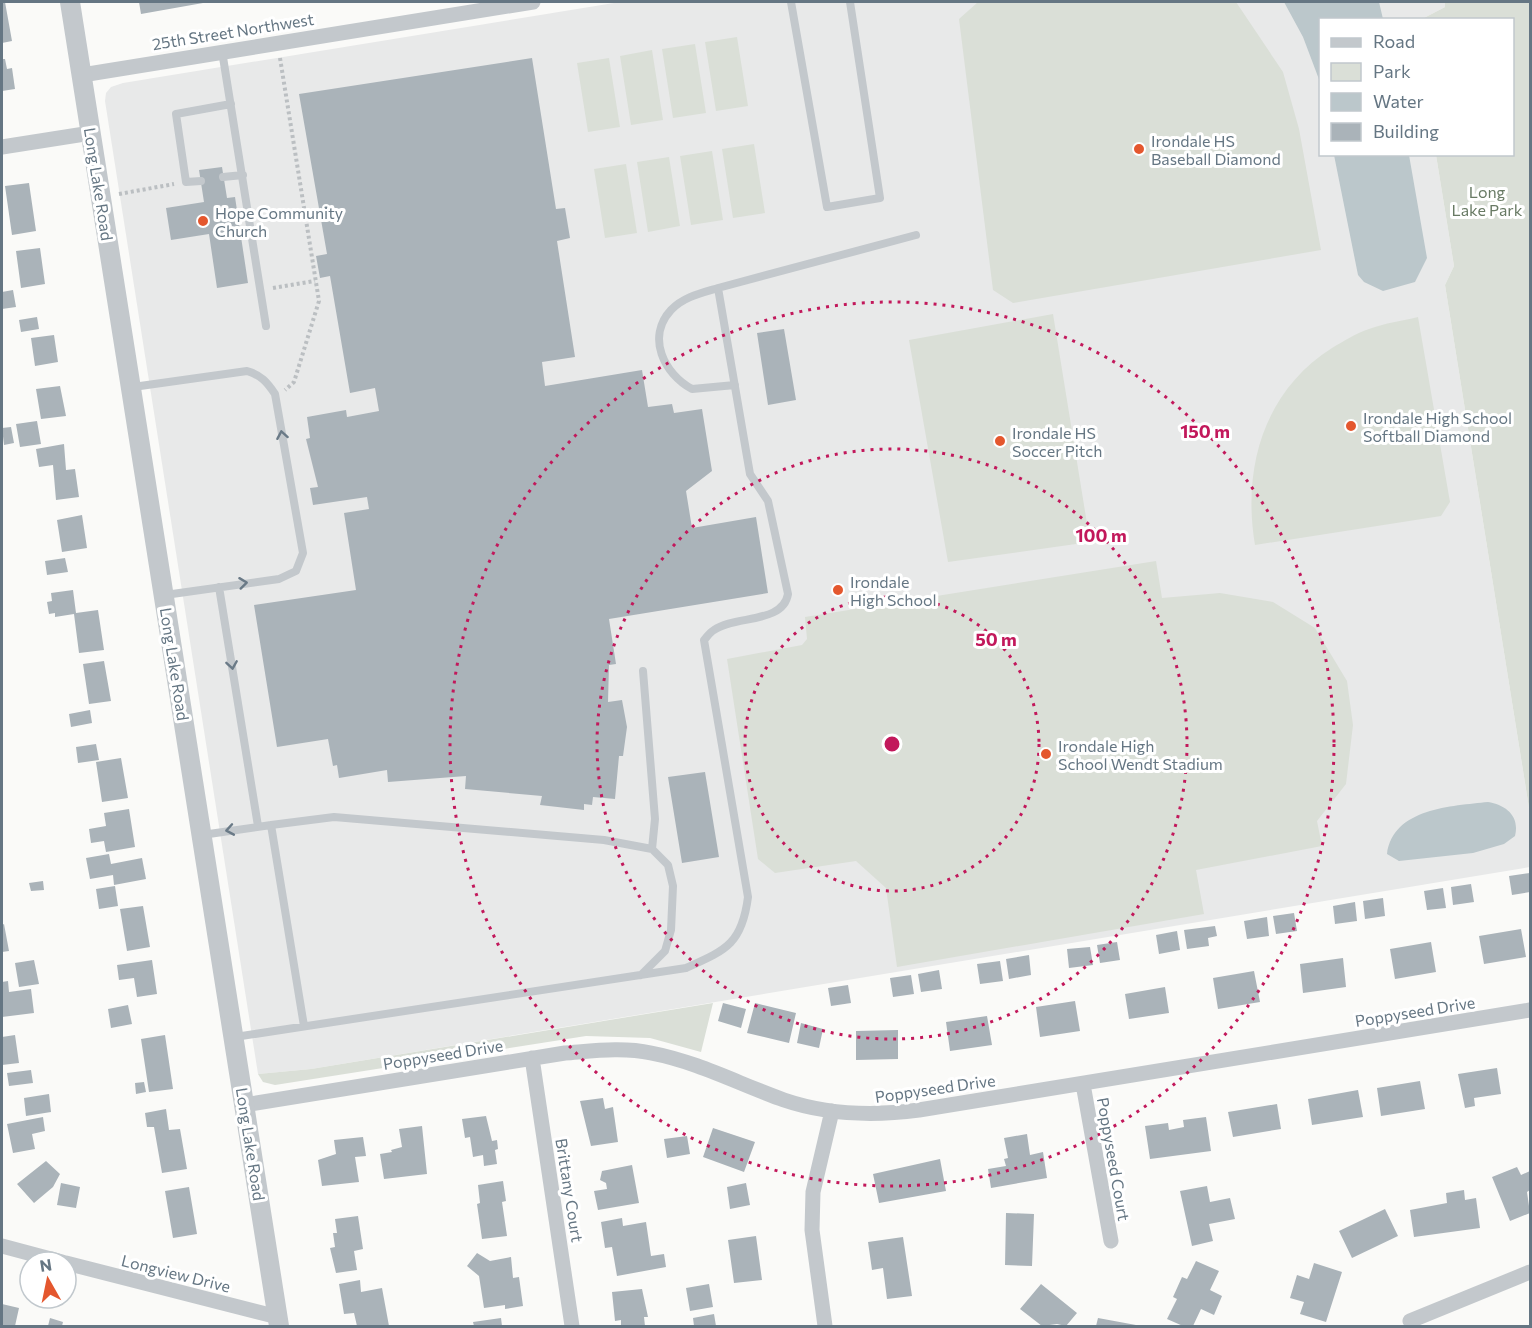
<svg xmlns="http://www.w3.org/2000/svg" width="1532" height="1328" viewBox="0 0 1532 1328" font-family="Commissioner,sans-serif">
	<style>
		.built { fill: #e8e9e9 }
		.green { fill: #dadfd7 }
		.water { fill: #bbc7cb }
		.building { fill: #aab3b9 }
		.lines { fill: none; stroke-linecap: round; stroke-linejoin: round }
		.path { stroke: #bbbfc2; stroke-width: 4; stroke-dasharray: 3 3; stroke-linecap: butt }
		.service { stroke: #c3c8cc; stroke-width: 8 }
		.minor { stroke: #c3c8cc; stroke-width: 15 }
		.tertiary { stroke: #c3c8cc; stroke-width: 20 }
		.oneway { stroke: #6a7a87 }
		.ring { fill: none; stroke: #c2185b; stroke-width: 3; stroke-dasharray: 3 6 }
		.poi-dot { fill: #e4572e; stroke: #fff; stroke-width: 2 }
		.labels { text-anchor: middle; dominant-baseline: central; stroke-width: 6; stroke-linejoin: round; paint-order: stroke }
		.street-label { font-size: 16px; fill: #657683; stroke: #fff }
		.poi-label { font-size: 16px; fill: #657683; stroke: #fff; text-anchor: start }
		.park-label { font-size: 16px; fill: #687a64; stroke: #fff }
		.centre { fill: #c2185b; stroke: #fff; stroke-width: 3 }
		.ring-label { font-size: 18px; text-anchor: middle; font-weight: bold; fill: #c2185b; stroke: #fff; stroke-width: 6; stroke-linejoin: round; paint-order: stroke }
	</style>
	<rect width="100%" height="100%" fill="#fafaf8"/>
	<path class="built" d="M620,2H1445V7L1422,19L1320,20V154L1436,155L1454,266L1445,285L1530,814V867L311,1069L258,1074L105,101L106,93L111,87L123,83Z"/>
	<path class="green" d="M978,2H1236L1283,72L1299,129L1321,250L1013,303L993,290L959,19Z
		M1445,2H1530V814L1445,285L1454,266L1436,155L1512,154V20L1422,19L1445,7Z
		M737,37L748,106L716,111L705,42Z
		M695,44L706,113L673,118L662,49Z
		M652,50L663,120L631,125L620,56Z
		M609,58L620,127L588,132L577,63Z
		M754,144L765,213L733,218L722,149Z
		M712,151L723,220L691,225L680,156Z
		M669,157L680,226L648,232L637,162Z
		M626,164L637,233L605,238L594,169Z
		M1053,314L1090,542L948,562L909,340Z
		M1418,317L1450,502L1441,516L1255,545C1242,468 1264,391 1332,348C1344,341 1356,333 1369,329C1385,323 1402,321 1418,317Z
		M1156,561L1162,598L1220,593L1273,602L1315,628L1347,681L1353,725L1346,784L1317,821L1322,846L1196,870L1204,914L897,967L886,888L856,861L775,873L758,859L727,659L802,645L807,639L805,617Z
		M713,1003L701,1052L650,1038L586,1036L275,1085L263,1082L258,1074L311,1069Z"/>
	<path class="water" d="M1284,2H1379L1383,19L1320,20V82L1303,37Z
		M1334,155H1409L1427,258L1415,282L1383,291L1364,282L1358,275Z
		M1488,802C1506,805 1520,816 1515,836L1504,844L1473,853L1399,861L1387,854C1393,808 1452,806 1488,802Z"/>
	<path class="building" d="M2,2H5L12,41L2,43Z
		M139,2H203V3L141,14Z
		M532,58L556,209L565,208L570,238L557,241L575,357L542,362L545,386L642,370L648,407L672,404L674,413L702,409L712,471L686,491L692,528L756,517L768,593L609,619L616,664L609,665L608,702L622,700L627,727L623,756H619L615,799L593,797L592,805L584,804V810L540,805L542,796L465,789L466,776L388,782L387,770L339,778L337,765L333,766L328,739L277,747L254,605L356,590L344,513L369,509L367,497L313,505L310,488L318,487L306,439L310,438L307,417L346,410L347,417L379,411L375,388L350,393L330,276L320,278L316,256L327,254L299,94Z
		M2,59H5L7,69L12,68L15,89L2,91Z
		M222,167L227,198L235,197L248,283L217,288L209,234L171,240L166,208L204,202L199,170Z
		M29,183L36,231L12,235L5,186Z
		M40,248L45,284L21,288L16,251Z
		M13,290L16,307L2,309V292Z
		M37,317L39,329L21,332L19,320Z
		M784,329L796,400L768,405L757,333Z
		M54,335L58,362L35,366L31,338Z
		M60,386L66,416L41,419L36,389Z
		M37,421L41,444L20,447L16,424Z
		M11,427L14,443L4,445L2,428Z
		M64,444L66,470L75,469L79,497L56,500L53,465L39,467L36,449Z
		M82,515L87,548L62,552L57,520Z
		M65,558L68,572L47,575L45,561Z
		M73,590L76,613L98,610L104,650L79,653L74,614L55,617V613L49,614L47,602L52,601L51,593Z
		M104,661L111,701L89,704L83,664Z
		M90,710L92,723L71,727L69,714Z
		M96,744L99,760L78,763L76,747Z
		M121,758L128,798L102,802L96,762Z
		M705,772L719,857L682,863L668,777Z
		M129,809L135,847L106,852L104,841L91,843L89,829L106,826L104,813Z
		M109,854L111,864L142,858L146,879L114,885L113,875L90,879L86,858Z
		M1530,873V892L1512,895L1509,876Z
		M43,881L44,890L31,891L29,883Z
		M1471,884L1474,902L1453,905L1451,887Z
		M115,886L118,906L99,909L96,889Z
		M1443,888L1446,908L1427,910L1424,891Z
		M1383,898L1385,916L1365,919L1363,901Z
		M1355,902L1357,921L1335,924L1333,906Z
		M143,906L150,947L127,951L120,909Z
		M1294,913L1297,931L1276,934L1273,916Z
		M1267,917L1269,936L1247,939L1244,921Z
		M4,924L9,951L2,952V925Z
		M1215,926L1217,936L1208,938L1209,946L1187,949L1184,930Z
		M1521,929L1526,957L1484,964L1479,936Z
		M1177,931L1180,950L1159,954L1156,935Z
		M1117,942L1120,960L1100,963L1097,945Z
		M1431,942L1436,972L1395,979L1390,949Z
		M1090,947L1093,965L1069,968L1067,949Z
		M1029,955L1031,975L1009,979L1006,959Z
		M1343,958L1346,987L1303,993L1300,964Z
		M34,960L39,984L19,987L15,963Z
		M152,960L157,994L137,997L134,978L119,980L117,965Z
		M1000,961L1003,981L980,984L977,964Z
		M939,970L942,989L921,992L918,974Z
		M1254,971L1260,1002L1218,1009L1213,978Z
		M911,975L914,994L893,997L890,978Z
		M8,981L9,992L31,989L34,1013L2,1017V982Z
		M848,985L851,1003L831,1006L828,988Z
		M1165,987L1169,1013L1129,1019L1125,994Z
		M1075,1001L1080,1031L1040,1037L1036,1007Z
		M723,1003L746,1009L741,1028L718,1021Z
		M755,1003L796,1013L789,1043L747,1033Z
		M128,1005L132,1024L111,1028L108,1009Z
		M987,1016L992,1045L950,1051L946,1022Z
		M801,1023L823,1029L819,1048L797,1043Z
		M898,1030V1059L856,1060V1031Z
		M15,1035L19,1063L2,1065V1037Z
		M165,1035L173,1089L149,1092L141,1039Z
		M1497,1068L1501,1094L1474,1098L1475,1106L1465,1108L1458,1074Z
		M31,1070L33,1083L9,1086L7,1073Z
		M1420,1081L1425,1109L1381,1116L1377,1088Z
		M144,1082L146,1092L136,1094L135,1083Z
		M1358,1090L1363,1117L1312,1125L1308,1099Z
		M49,1094L51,1112L26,1116L24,1098Z
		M603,1098L605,1109L613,1107L618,1142L591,1146L580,1101Z
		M1277,1104L1281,1129L1233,1137L1228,1112Z
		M166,1109L169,1130L180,1129L187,1169L162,1173L154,1127H147L145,1113Z
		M486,1116L492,1141L497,1140L498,1149L495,1150L497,1164L484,1166L483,1155L473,1157L470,1137L465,1138L462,1119Z
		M43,1117L45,1131L32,1134L35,1149L13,1153L7,1124Z
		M1206,1117L1211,1151L1150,1159L1145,1126L1168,1123L1169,1130L1184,1127L1183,1120Z
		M422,1126L427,1174L384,1179L380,1154L392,1152L391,1150L402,1147L399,1129Z
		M713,1128L755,1142L744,1172L703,1157Z
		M1027,1134L1030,1155L1043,1152L1047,1178L991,1188L988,1169L1006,1166L1004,1159L1008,1158L1004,1138Z
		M687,1136L690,1154L667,1158L664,1139Z
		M363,1137L366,1156L355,1157L359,1182L322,1186L318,1160L336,1154L334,1140Z
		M940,1159L946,1191L879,1203L873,1174Z
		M46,1161L60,1174L53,1187L34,1203L17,1184Z
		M632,1165L639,1203L598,1210L594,1191L607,1189L606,1183L600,1180L602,1171Z
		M1517,1167L1521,1175L1530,1171V1190L1527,1192L1530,1213L1510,1221L1492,1177Z
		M503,1181L506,1201L502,1202L507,1236L482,1239L477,1204L480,1203L478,1185Z
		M61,1183L80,1187L76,1208L57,1205Z
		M746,1183L750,1205L730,1209L727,1187Z
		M1207,1186L1210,1202L1230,1198L1235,1219L1209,1224L1213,1241L1192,1246L1180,1191Z
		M189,1187L197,1234L173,1238L165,1191Z
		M1464,1190L1465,1200L1476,1198L1480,1228L1414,1237L1410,1210L1447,1203L1446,1193Z
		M1385,1209L1398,1236L1352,1258L1339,1231Z
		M1006,1213L1034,1214L1032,1266L1005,1265Z
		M358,1216L363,1249L354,1251L357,1270L336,1273L330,1248L335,1247L333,1233H337L335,1219Z
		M622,1218L623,1226L646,1222L651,1256L664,1254L666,1267L617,1276L612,1247L605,1248L601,1222Z
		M756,1236L762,1280L734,1283L728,1240Z
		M903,1237L912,1296L887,1299L883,1268L872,1270L868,1242Z
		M477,1253L490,1261L511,1257L513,1278L519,1277L523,1306L505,1309V1305L484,1308L479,1276L467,1266Z
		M1196,1261L1219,1271L1210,1290L1222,1296L1214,1315L1201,1309L1193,1326H1183L1167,1319L1177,1299L1173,1297L1182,1277L1187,1279Z
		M1314,1263L1342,1272L1326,1322L1300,1314L1304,1302L1290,1298L1297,1275L1309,1279Z
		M360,1280L361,1292L382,1288L389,1326H357L354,1313L344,1314L339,1284Z
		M709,1284L713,1307L690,1311L686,1288Z
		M1041,1284L1077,1313L1066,1326L1057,1324L1042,1326L1020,1309Z
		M642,1289L648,1317H644L645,1326H621V1320L615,1321L612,1292Z
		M2,1304L19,1308L15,1326H2Z
		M714,1314L716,1326H694L693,1318Z
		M50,1318L63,1322L62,1326H48Z
		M501,1318L502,1326H474L473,1322Z
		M1098,1318L1136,1325V1326H1096Z"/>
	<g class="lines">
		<path class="path" d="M280,58L319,301L294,382L285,390
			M119,194L174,184
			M273,288L315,281"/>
		<path class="service" d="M791,2L827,207L880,198L850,2
			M222,51L266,326
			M223,177L243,175
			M201,181L186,182L176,114L231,104
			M718,288C701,293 683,297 671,310C646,337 664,374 692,389L735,385
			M133,387L247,371C261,375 267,382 275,394L303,553L296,571L279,579L165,595
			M219,587L258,826
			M643,671L655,819L652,849
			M202,835L271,825
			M304,1026L271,825L334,817L604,840L652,849L668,865L673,886L671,930L665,951L641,975
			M235,1037L686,968C726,950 742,944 748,897L704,640C707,637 710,632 714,630C735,615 783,624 788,594L768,501L750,474L718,288L916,235"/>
		<path class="minor" d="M82,75L533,2
			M2,147L91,133
			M532,1058L572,1326
			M1083,1084L1111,1241
			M244,1105L565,1053C593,1051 623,1047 651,1053C698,1062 739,1084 784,1100C828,1115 874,1116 919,1110L1530,1010
			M2,1246L62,1262
			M66,1263L278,1317
			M1410,1321L1530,1272
			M825,1326L812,1230L813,1192L832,1111"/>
		<path class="tertiary" d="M70,2L279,1326"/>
	</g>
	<defs><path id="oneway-chevron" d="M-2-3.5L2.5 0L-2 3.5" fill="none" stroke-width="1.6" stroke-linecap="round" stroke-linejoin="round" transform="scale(1.5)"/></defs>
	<g class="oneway">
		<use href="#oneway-chevron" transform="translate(282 435) rotate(-100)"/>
		<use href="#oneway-chevron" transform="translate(243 583) rotate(-7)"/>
		<use href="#oneway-chevron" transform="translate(232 665) rotate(81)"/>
		<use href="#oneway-chevron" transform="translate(230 830) rotate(170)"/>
	</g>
	<g class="ring">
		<circle cx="892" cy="744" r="147"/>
		<circle cx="892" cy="744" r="295"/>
		<circle cx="892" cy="744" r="442"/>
	</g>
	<g class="poi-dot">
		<circle cx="1139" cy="149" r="6"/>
		<circle cx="203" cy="221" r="6"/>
		<circle cx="1351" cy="426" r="6"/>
		<circle cx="1000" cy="441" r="6"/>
		<circle cx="838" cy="590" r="6"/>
		<circle cx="1046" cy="754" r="6"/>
	</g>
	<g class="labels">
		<g class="street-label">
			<text transform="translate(233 31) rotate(-9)">25th Street Northwest</text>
			<text transform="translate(99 184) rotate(81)">Long Lake Road</text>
			<text transform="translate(175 664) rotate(81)">Long Lake Road</text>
			<text transform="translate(1415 1011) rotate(-9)">Poppyseed Drive</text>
			<text transform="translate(443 1054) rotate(-9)">Poppyseed Drive</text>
			<text transform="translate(935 1088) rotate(-8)">Poppyseed Drive</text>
			<text transform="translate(251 1144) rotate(81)">Long Lake Road</text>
			<text transform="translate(1114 1159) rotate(80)">Poppyseed Court</text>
			<text transform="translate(570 1190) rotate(81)">Brittany Court</text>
			<text transform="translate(176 1273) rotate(14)">Longview Drive</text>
		</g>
		<g class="poi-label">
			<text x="1151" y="140">Irondale HS<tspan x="1151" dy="18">Baseball Diamond</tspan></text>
			<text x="215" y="212">Hope Community<tspan x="215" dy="18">Church</tspan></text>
			<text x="1363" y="417">Irondale High School<tspan x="1363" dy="18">Softball Diamond</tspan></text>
			<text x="1012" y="432">Irondale HS<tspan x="1012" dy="18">Soccer Pitch</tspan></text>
			<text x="850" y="581">Irondale<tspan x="850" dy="18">High School</tspan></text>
			<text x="1058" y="745">Irondale High<tspan x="1058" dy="18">School Wendt Stadium</tspan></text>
		</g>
		<g class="park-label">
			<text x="1487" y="191">Long<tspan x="1487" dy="18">Lake Park</tspan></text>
		</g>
	</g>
	<circle cx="892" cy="744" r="9" class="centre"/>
	<g class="ring-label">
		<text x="1205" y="438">150 m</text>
		<text x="1101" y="542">100 m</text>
		<text x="996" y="646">50 m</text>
	</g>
	<rect width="1532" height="1328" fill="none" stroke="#657683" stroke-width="6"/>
	<rect x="1319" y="18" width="195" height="138" fill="#ffffff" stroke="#c1c8cd" stroke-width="1.5"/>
	<rect x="1331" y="38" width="30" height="9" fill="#c3c8cc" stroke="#c1c8cd" stroke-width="1.5"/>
	<text x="1373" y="48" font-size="18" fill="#657683">Road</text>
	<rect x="1331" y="63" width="30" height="18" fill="#dadfd7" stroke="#c1c8cd" stroke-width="1.5"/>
	<text x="1373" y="78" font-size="18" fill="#657683">Park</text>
	<rect x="1331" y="93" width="30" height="18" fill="#bbc7cb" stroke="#c1c8cd" stroke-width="1.5"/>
	<text x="1373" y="108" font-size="18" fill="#657683">Water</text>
	<rect x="1331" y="123" width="30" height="18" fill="#aab3b9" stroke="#c1c8cd" stroke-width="1.5"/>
	<text x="1373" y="138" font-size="18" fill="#657683">Building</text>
	<g transform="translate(48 1280) rotate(351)"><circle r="28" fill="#ffffff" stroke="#c1c8cd" stroke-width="1.5"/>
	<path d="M0-4.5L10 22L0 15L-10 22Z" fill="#e4572e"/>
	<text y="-9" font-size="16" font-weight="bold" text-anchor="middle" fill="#657683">N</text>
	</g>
</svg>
